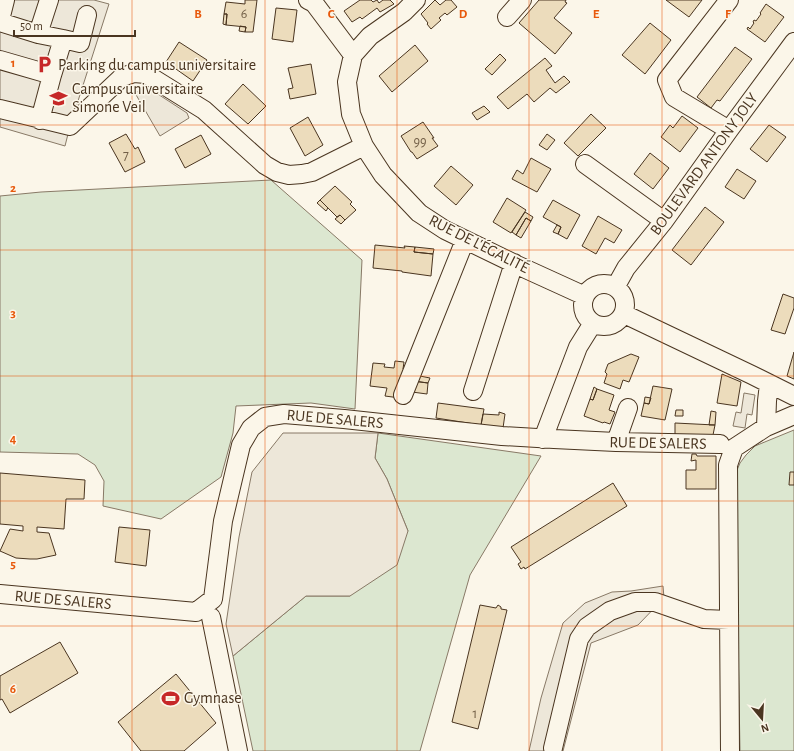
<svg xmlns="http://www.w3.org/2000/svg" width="794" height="751" viewBox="0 0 794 751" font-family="'Alegreya Sans',sans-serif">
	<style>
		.green { fill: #dce7d0; stroke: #887966 }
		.parking { fill: #ede7d9; stroke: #887966 }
		.building { fill: #ecdcbc; stroke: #4a3520 }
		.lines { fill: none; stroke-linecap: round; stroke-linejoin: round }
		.minor-casing { stroke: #4a3520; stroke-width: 20 }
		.minor { stroke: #fbf6e9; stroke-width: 18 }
		.grid { fill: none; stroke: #e8590c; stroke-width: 1; stroke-opacity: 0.55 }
		.labels { text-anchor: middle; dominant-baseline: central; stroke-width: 3; stroke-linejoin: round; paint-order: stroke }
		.number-label { font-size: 14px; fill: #725f47 }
		.poi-label { font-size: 16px; fill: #4a3520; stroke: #fbf6e9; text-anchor: start }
		.street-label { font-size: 16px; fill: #4a3520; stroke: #fbf6e9 }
		.grid-label { font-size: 13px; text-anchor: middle; font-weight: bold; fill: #e8590c; stroke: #fbf6e9; stroke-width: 3; stroke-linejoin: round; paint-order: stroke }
	</style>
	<rect width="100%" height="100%" fill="#fbf6e9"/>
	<path class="green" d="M271,180L362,260L355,409L311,403L236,406L233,433L221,477L161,519L103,506L104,481L95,465L78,454L0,452V196L41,192Z
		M794,430V751H740L735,475L740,463L746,455L755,446Z
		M378,433L541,456L470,575L420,751H253L233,656L306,596H350L408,531L387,479L375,458Z"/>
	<path class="parking" d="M0,0H94L109,4L70,126L65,146L0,127Z
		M147,87L187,113L189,118L160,136L135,93Z
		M744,393L755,395L752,415L747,414L745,428L733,426L736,412L741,413Z
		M283,433H378L375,458L387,479L408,531L397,565L350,596H306L233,656L226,624L239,537L252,472Z
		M663,586L664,598L638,625L591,643L563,751H529L541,698L563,623L585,603L612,592L631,591Z"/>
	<path class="building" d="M245,0H257L253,32H245L246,27L226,25L227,14H224L226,2L245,4Z
		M360,0H371L373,2L377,0L379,3L383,0H390L394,4L380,12L377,8L362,19L360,17L352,22L344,11Z
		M435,0L440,5L446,0H451L457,7L447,15L445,13L439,18L441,20L431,29L427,24L428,23L421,14Z
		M539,0H566L565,2L567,3L554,18L572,33L555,54L519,23Z
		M666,0H702L689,17Z
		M766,4L784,17L765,42L747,29L748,27L750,29L754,23L753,22L754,20L756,21L761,14L760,13Z
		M276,8L297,10L293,42L272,39Z
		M224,14H227L226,25L223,24Z
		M650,23L671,40L645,74L622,55Z
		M240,26L246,27L245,32L239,31Z
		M179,42L207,60L193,81L166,62Z
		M415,45L428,61L392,92L379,76Z
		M735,47L752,59L720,101L717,100L711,108L697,97Z
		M500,54L506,60L492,75L485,69Z
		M545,58L552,66L546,70L555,83L564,76L570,82L556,93L550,88L534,102L527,94L508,109L497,97Z
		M311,64L316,94L290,99L288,89L293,88L288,68Z
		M243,84L266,106L248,124L225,104Z
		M484,106L490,112L477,120L472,113Z
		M591,114L606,128L578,156L564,143Z
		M682,116L698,128L680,152L661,137L670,125L673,128Z
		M308,117L323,145L305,156L290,128Z
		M423,122L434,138H432L438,146L417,159L412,152H411L401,136Z
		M769,125L786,137L767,162L750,149Z
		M126,134L135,149L138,147L145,162L125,172L109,143Z
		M547,134L555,140L547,150L539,145Z
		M201,135L211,154L185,168L175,149Z
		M650,153L669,168L653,189L634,174Z
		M531,158L551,169L537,192L512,179L517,170L523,174Z
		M451,166L473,185L456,205L434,186Z
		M737,169L756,181L744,199L725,187Z
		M335,186L352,202L350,204L356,210L345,220L340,215L337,217L320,200Z
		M507,198L526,210L511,233L493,222Z
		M320,200L328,208L326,211L317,203Z
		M553,200L580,215L567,239L558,234L561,227L543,217Z
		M705,207L724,222L691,265L672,250Z
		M525,212L533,217L531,221L526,218L516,235L512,232Z
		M340,215L345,220L341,224L335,219Z
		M598,216L622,230L614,243L605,238L596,254L582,246Z
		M526,218L531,221L521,238L516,235Z
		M557,225L561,227L558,234L553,232Z
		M375,245L405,248L404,246L415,247L414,252L433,254L431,276L402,272V271L373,268Z
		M415,247L434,249L433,254L414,252Z
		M783,294L794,298V308L785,334L771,330Z
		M794,352V379L787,376Z
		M631,354L639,357L629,382L623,380L620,389L604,383L607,374L605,372L608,364Z
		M395,361L404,362L403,369L404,370L400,398L385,396L387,388L370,386L373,363L385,364L384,367L394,368Z
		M722,374L741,382L737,406L717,403Z
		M415,375L430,378L428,383L413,381Z
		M413,381L428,383L427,394L412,392Z
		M653,386L672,389L665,420L641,416L644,403L649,404Z
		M594,387L597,389L593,400L590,399Z
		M597,389L614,395L609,410L615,412L610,424L604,422L603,423L584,416L590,399L593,400Z
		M645,397L651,398L649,404L644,403Z
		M438,403L484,409L481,425L436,418Z
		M676,410H683V416H675Z
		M711,411L716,412L715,425H709Z
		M499,412L505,414L503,428L481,425L483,414L499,415Z
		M675,423L715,425L713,435H675Z
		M692,454H696L697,456H716V489H686V470H696V460L691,461Z
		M790,472H794V485H789Z
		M0,473L85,480L84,499H66L64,529L37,527V532L49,533L56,555L37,559H30L16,558L0,551L10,529L23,531V526L0,524Z
		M613,483L627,506L525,569L524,567L521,569L518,564L521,562L511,547Z
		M119,527L150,530L146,566L115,562Z
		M480,605L496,608L498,605L501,607V609L507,610L478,729L452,722Z
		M60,642L78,673L10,713L2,699L0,700V676Z
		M176,674L216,723L184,751H141L118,722Z"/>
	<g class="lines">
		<defs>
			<path id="minor" d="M308,0L314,3L353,55
				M416,0L404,12L370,36L353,55L347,82L351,114L364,146L383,175L419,213L445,230L517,265L585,296
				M507,17L522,0
				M0,20L5,0
				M0,22L38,34L63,39L52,75L0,60
				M38,34L49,0
				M63,39L80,43L87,15
				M0,109L70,126L122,77L134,73L146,74L204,110L265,165L277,172L289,175L302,174L312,172L364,146
				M40,120L52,75
				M729,130L674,97L667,80L729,0
				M585,164L664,221
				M583 305a21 21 0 1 1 42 0a21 21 0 1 1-42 0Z
				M616,286L626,268L664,221L729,130L794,42
				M624,314L752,375L794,396
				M473,391L514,263
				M403,395L465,240
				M766,427L767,401L769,384
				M543,439L578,347L593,323
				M616,442L628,408
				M0,594L196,612L213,599L223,521L241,445L251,428L265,417L284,414L344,419L502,436L554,439L616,442L720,444
				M211,617L238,751
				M553,748L579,639L587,627L610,611L635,602H655L704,619L729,620
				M730,751L728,465L734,448L766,427L794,415"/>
		</defs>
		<use href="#minor" class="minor-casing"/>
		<use href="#minor" class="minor"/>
	</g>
	<path class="grid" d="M132,0V751M265,0V751M397,0V751M529,0V751M662,0V751M0,125H794M0,250H794M0,376H794M0,501H794M0,626H794"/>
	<defs>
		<symbol id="parking-bare" viewBox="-9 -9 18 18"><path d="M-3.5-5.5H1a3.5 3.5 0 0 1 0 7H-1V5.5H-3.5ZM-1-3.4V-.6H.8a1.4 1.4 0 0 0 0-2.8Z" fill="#c62828" stroke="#fbf6e9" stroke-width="2.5" paint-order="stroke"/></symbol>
		<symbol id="university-bare" viewBox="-9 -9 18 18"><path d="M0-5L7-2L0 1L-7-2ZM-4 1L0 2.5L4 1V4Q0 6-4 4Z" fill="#c62828" stroke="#fbf6e9" stroke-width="2.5" paint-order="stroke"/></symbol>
		<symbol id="stadium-bare" viewBox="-9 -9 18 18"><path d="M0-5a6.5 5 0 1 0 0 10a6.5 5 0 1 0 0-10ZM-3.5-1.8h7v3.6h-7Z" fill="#c62828" stroke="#fbf6e9" stroke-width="2.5" paint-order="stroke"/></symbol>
	</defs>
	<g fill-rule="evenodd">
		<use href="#parking-bare" x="32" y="52" width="25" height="25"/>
		<use href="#university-bare" x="46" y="86" width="25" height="25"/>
		<use href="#stadium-bare" x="158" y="686" width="25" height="25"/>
	</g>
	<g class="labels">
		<g class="number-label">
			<text x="244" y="14">6</text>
			<text x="420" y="142">99</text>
			<text x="126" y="155">7</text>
			<text x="475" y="714">1</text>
		</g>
		<g class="poi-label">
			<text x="58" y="65">Parking du campus universitaire</text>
			<text x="72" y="89">Campus universitaire<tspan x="72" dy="18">Simone Veil</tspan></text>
			<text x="184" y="698">Gymnase</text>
		</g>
		<g class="street-label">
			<text transform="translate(704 164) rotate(-54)">BOULEVARD ANTONY JOLY</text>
			<text transform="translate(479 244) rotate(27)">RUE DE L'ÉGALITÉ</text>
			<text transform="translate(335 419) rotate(5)">RUE DE SALERS</text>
			<text transform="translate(658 443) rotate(1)">RUE DE SALERS</text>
			<text transform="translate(63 600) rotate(5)">RUE DE SALERS</text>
		</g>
	</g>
	<g class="grid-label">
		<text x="198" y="18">B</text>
		<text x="331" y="18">C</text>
		<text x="463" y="18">D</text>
		<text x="596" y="18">E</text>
		<text x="728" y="18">F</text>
		<text x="13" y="67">1</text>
		<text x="13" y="192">2</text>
		<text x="13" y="317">3</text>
		<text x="13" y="443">4</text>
		<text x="13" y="568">5</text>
		<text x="13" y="693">6</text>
	</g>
	<g transform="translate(762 719) rotate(162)" stroke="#fbf6e9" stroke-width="3" paint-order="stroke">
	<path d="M0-3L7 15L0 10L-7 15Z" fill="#4a3520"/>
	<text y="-6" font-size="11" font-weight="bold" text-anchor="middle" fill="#4a3520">N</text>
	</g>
	<path d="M14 30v6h121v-6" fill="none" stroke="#4a3520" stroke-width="2"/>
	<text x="20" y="30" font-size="12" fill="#4a3520" stroke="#fbf6e9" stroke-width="3" paint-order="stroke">50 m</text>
</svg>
